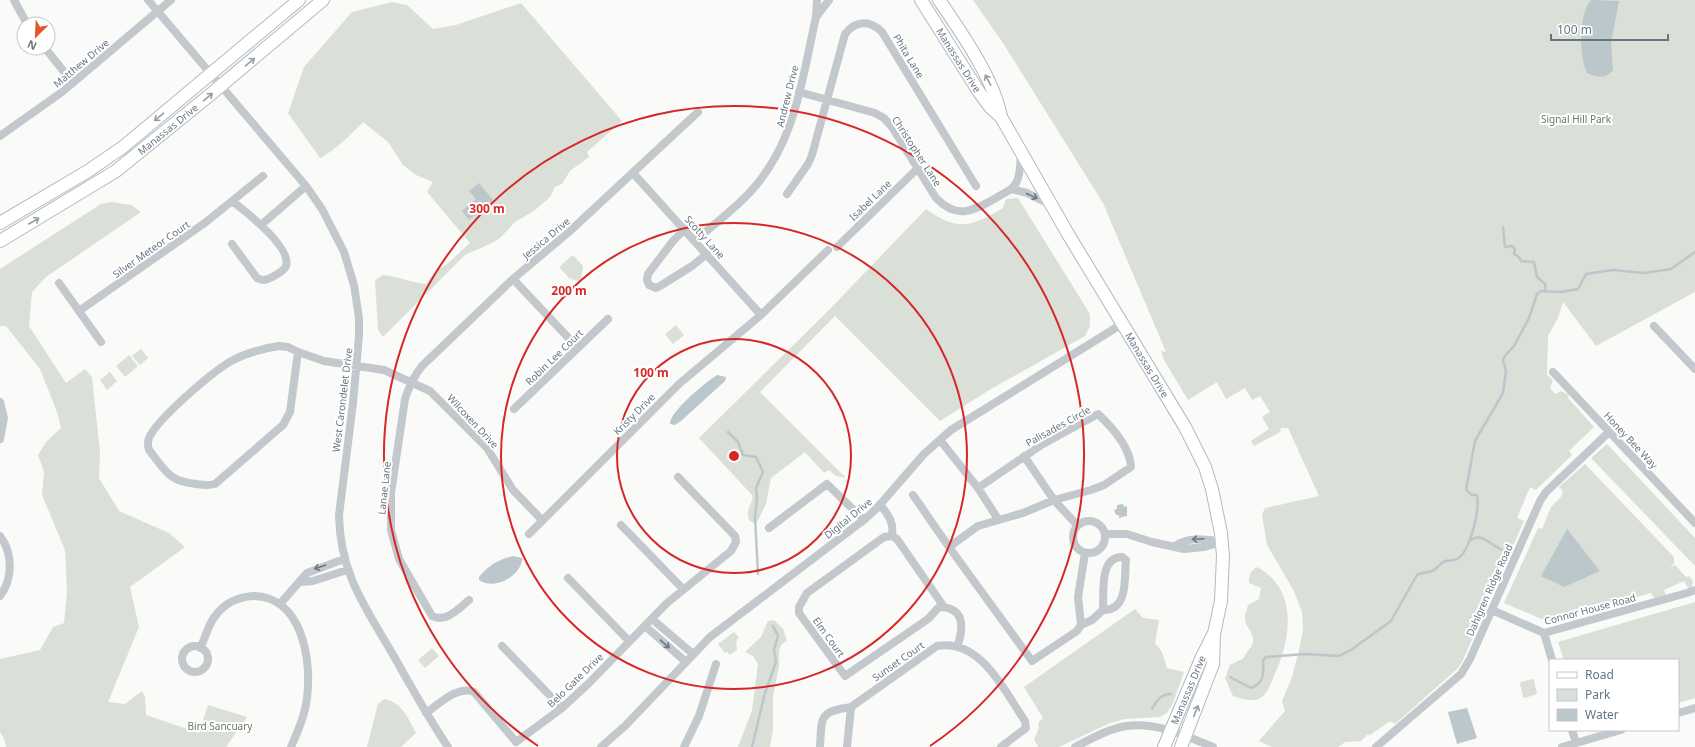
<svg xmlns="http://www.w3.org/2000/svg" width="1695" height="747" viewBox="0 0 1695 747" font-family="'Noto Sans',sans-serif">
	<style>
		.green { fill: #dadfd7 }
		.water { fill: #bbc7cb }
		.lines { fill: none; stroke-linecap: round; stroke-linejoin: round }
		.stream { stroke: #bbc7cb; stroke-width: 2.5 }
		.secondary-casing { stroke: #b3babf; stroke-width: 14 }
		.street { stroke: #c3c8cc; stroke-width: 8 }
		.secondary { stroke: #fff; stroke-width: 12 }
		.oneway { stroke: #939fa8 }
		.oneway2 { stroke: #6a7a87 }
		.ring { fill: none; stroke: #d62828; stroke-width: 2 }
		.labels { text-anchor: middle; dominant-baseline: central; stroke-width: 4; stroke-linejoin: round; paint-order: stroke }
		.street-label { font-size: 10px; fill: #657683; stroke: #fff }
		.park-label { font-size: 10px; fill: #687a64; stroke: #fff }
		.centre { fill: #d62828; stroke: #fff; stroke-width: 2 }
		.ring-label { font-size: 12px; text-anchor: middle; font-weight: bold; fill: #d62828; stroke: #fff; stroke-width: 4; stroke-linejoin: round; paint-order: stroke }
	</style>
	<rect width="100%" height="100%" fill="#fafaf8"/>
	<path class="green" d="M973,0H1695V292L1596,346L1563,302L1558,318L1548,336L1547,375L1553,380L1550,388L1555,394L1561,391L1569,395L1568,398L1594,427L1569,451L1572,455L1536,490L1530,487L1517,518L1524,521L1492,594L1485,593L1477,614L1482,617L1462,662L1457,669L1395,724L1390,721L1370,735H1367L1361,741L1345,742L1338,747H1272L1259,741L1285,711L1282,701L1292,677L1299,650L1303,630L1302,612L1294,591L1267,545L1262,514L1265,508L1319,496L1288,428H1281L1280,432L1254,446L1251,441L1269,429L1262,417L1270,412L1260,396L1252,400L1245,388L1226,399L1217,382L1188,400L1164,360L1161,351L1166,352L1103,203L1003,43Z
		M392,2L407,5L433,29L456,25L521,3L622,121L587,152L589,157L570,171L562,184L555,187L550,197L534,211L515,222L501,237L494,242L465,255L383,337L378,330L375,280L383,275C398,276 411,283 426,284L436,271L447,264L470,243L427,192L433,182L416,175L403,165L388,142L363,122C350,135 337,149 320,158L288,113L304,67L352,12Z
		M1018,198L1090,314V326L1085,336L991,389L940,421L835,316L760,392L846,478L836,476L829,470L824,473L805,452L771,478L766,504L757,522L753,523L749,520C745,507 754,504 752,495L699,438L829,310L926,209C958,232 971,227 1003,208L1006,199Z
		M112,202L131,205L141,212L46,277L32,292L29,326L66,383L85,369L92,377L100,452L99,478L119,511L169,533L185,547L130,587L139,627L108,702L125,704L142,691L145,696L146,715L199,733L208,705L247,717L226,747H6L5,741L0,732V659L40,650L53,627L64,623L67,591L65,550L42,495L44,472L38,455L46,442L61,428L57,412L40,369L6,326H0V269L101,204Z
		M573,255L583,266L581,279L577,281L569,278L559,267Z
		M676,325L684,335L673,344L665,334Z
		M141,349L148,358L140,365L132,356Z
		M129,355L138,366L125,377L116,366Z
		M110,372L117,381L107,390L100,380Z
		M1607,444L1695,538V566L1591,458Z
		M1585,464L1674,557V564L1669,569L1675,565L1686,577L1689,576L1693,581L1692,587L1688,588L1684,581L1664,590L1666,596L1655,599L1651,593L1551,621L1544,620L1504,603L1538,528L1542,529L1551,507L1561,497L1563,491L1559,487Z
		M1257,567C1299,590 1291,640 1274,676C1271,682 1268,693 1262,697C1253,703 1242,699 1233,696L1225,678L1230,665L1244,658C1246,651 1252,648 1253,642C1254,633 1247,628 1245,621C1244,616 1247,610 1248,605L1259,599L1261,588L1249,583C1249,575 1250,571 1257,567Z
		M1695,602V698L1678,703V660H1564L1558,642Z
		M1135,609L1143,618L1159,620L1155,643L1162,652L1167,668L1184,672L1173,703L1167,713L1160,717L1125,719L1110,723L1059,747H1038L1034,739L1039,728L1038,723L1043,718L1024,687Z
		M774,620L783,629L787,641L782,644L779,650V666L773,696V730L770,747H738L752,710L758,664L753,656L745,652L761,637L768,621Z
		M734,632L739,637L736,642L737,650L730,655L727,652L725,653L718,644Z
		M432,648L439,656L425,668L418,660Z
		M1532,679L1534,680L1537,694L1525,698L1523,697L1520,684L1521,682Z
		M384,699C402,702 408,718 416,733L401,747H367L378,704Z"/>
	<path class="water" d="M1591,0L1619,1L1611,43L1613,70C1606,79 1597,78 1587,73C1579,57 1578,15 1591,0Z
		M479,183L493,200L469,220L462,211L476,199L469,191Z
		M717,375L726,377L725,381L681,421L675,425L670,424C669,412 706,382 717,375Z
		M1123,504L1124,507L1127,506V516L1119,518V515H1116L1114,510L1117,509V505Z
		M1567,529L1600,571L1564,587L1541,576Z
		M513,556L522,558V561C518,578 494,590 479,580V577C489,565 498,560 513,556Z
		M1467,708L1477,738L1457,744L1448,712Z"/>
	<g class="lines">
		<path class="stream" d="M1503,227L1505,247L1512,246L1515,249L1514,254L1519,257L1521,261L1534,262L1537,277L1545,284L1546,291
			M728,432L738,442L743,455L756,457L763,472L756,488L757,498L755,517L758,574
			M1469,541L1477,537L1484,539L1508,554
			M1230,677L1251,688C1264,684 1264,673 1263,660L1266,657L1305,654L1339,656L1351,650L1391,621L1417,575C1422,572 1427,573 1432,571C1437,569 1440,563 1445,561C1448,560 1453,561 1457,559C1470,552 1480,510 1477,495H1472L1466,490L1475,441L1503,393L1506,371L1503,360L1505,356L1514,346L1529,318L1537,294L1541,291L1561,292L1578,289L1586,274L1613,270L1645,273L1671,269L1695,252
			M1152,709C1157,700 1161,694 1171,694
			M752,747L765,693L776,662L774,650L778,636L773,626"/>
		<defs>
			<g id="secondary">
				<path id="s1" d="M921,0L979,92L990,107L1001,117L1068,234L1185,427L1205,467L1212,489L1221,533L1223,556L1221,601L1214,634L1213,664L1181,747"/>
				<path d="M939,0C961,32 994,79 1001,117"/>
				<path d="M0,223L88,171L123,147L299,0"/>
				<path id="s2" d="M0,241L116,171L211,94L323,0"/>
				<path id="s3" d="M1164,747L1201,659L1213,635"/>
			</g>
		</defs>
		<use href="#secondary" class="secondary-casing"/>
		<path class="street" d="M14,0L27,24
			M148,0L306,186L322,209L344,252L354,285L359,318V336L353,403L339,515C340,576 367,609 396,660C413,690 429,719 448,747
			M816,17L829,0
			M45,48L73,83
			M799,92L875,113L884,118L892,127L936,198C957,220 973,211 996,198C1002,194 1010,191 1014,186C1021,177 1020,163 1021,152
			M0,136L62,92L171,0
			M633,173L761,315
			M1011,189L1027,193L1051,205
			M787,194L808,164L812,155L845,34C856,20 870,20 882,32L976,186
			M261,225L306,186
			M685,229L673,241L648,274L647,280L649,285L656,288L660,286L692,266L707,254
			M695,241C714,224 735,209 752,190C796,141 802,79 816,17L817,0
			M232,244L257,278C264,282 268,279 274,276C279,273 284,271 286,266C292,247 245,211 232,201
			M837,247L918,168
			M513,279L578,348
			M59,283L101,342
			M79,311L206,222L263,176
			M1654,326L1695,369
			M279,346L288,347L298,352L290,412L283,425L215,484C208,486 203,485 196,484C168,481 166,471 149,450C148,446 147,443 149,438C157,419 215,369 235,359C248,353 264,348 279,346Z
			M298,352L324,361L384,370L430,391L487,448L513,490L542,520
			M1553,372L1695,523
			M0,402L4,418L0,439
			M514,409L608,319
			M940,440L978,488L998,519
			M978,488L1043,444L1098,414C1113,428 1130,447 1131,467L1104,485L1091,490L1054,500L1024,456
			M913,495L949,547
			M880,505C889,515 894,523 892,536
			M1073 537a16 16 0 1 1 32 0a16 16 0 1 1-32 0Z
			M621,525L683,589
			M1077,525L1054,500L1023,513L978,526L949,547L1032,661L1077,631L1081,625L1078,597L1085,553
			M769,528L827,484L864,520
			M529,534L679,384L761,315L828,250
			M1105,534H1127L1152,542L1184,549L1204,547L1222,542
			M0,536C13,553 13,579 0,596
			M1175,546C1187,537 1203,539 1218,541
			M568,578L629,641
			M301,582L313,581L347,570
			M469,600C458,609 446,623 432,616L399,559L391,530V493L405,399C409,386 414,376 422,366L513,279L570,231L698,112
			M280,604L307,573L344,559
			M944,607L897,539L892,536L884,537L807,593L799,607V613L845,676L928,619L939,607C965,607 964,628 957,647
			M1492,610L1544,633L1687,593L1695,590
			M652,619L693,654
			M1081,625L1092,620L1103,610C1104,593 1099,557 1122,557L1126,560C1124,577 1129,611 1103,610
			M645,626L686,662
			M1544,633L1552,660
			M502,646L562,708
			M182 659a13 13 0 1 1 26 0a13 13 0 1 1-26 0Z
			M200,648C206,637 208,624 216,615C225,603 238,597 253,596C302,596 312,660 307,698C305,715 298,731 291,747
			M426,713C439,704 458,685 474,692L516,742L562,708L589,683L667,603L731,551L736,542L735,536L678,477
			M1678,713L1695,708
			M1572,730L1576,743
			M601,747L625,726L710,637L865,519L877,508L924,454L951,430L1122,324
			M684,747L699,716L716,664
			M820,747C822,717 818,712 851,707
			M847,747L851,707L937,646C981,638 1005,692 1025,721L1026,728L1001,747
			M1075,747C1091,739 1108,729 1126,726C1157,722 1186,736 1213,747
			M1376,747L1461,674L1470,659L1540,501L1546,492L1609,432
			M1562,747L1621,730"/>
		<use href="#secondary" class="secondary"/>
	</g>
	<defs><path id="oneway-shaft" d="M-6 0H5M1.5-3L5.5 0L1.5 3" fill="none" stroke-width="1.6" stroke-linecap="round" stroke-linejoin="round"/></defs>
	<g class="oneway">
		<use href="#oneway-shaft" transform="translate(250 62) rotate(-40)"/>
		<use href="#oneway-shaft" transform="translate(988 80) rotate(-118)"/>
		<use href="#oneway-shaft" transform="translate(208 97) rotate(-40)"/>
		<use href="#oneway-shaft" transform="translate(159 117) rotate(140)"/>
		<use href="#oneway-shaft" transform="translate(34 221) rotate(-30)"/>
		<use href="#oneway-shaft" transform="translate(1196 711) rotate(-68)"/>
	</g>
	<g class="oneway2">
		<use href="#oneway-shaft" transform="translate(1032 196) rotate(25)"/>
		<use href="#oneway-shaft" transform="translate(1198 539) rotate(177)"/>
		<use href="#oneway-shaft" transform="translate(320 567) rotate(161)"/>
		<use href="#oneway-shaft" transform="translate(665 644) rotate(41)"/>
	</g>
	<g class="ring">
		<circle cx="734" cy="456" r="117"/>
		<circle cx="734" cy="456" r="233"/>
		<path d="M538 746A350 350 0 1 1 930 746"/>
	</g>
	<g class="labels">
		<g class="street-label">
			<text transform="translate(909 56) rotate(59)">Phita Lane</text>
			<text stroke="none"><textPath href="#s1" startOffset="71">Manassas Drive</textPath></text>
			<text transform="translate(81 63) rotate(-40)">Matthew Drive</text>
			<text transform="translate(787 96) rotate(-76)">Andrew Drive</text>
			<text stroke="none"><textPath href="#s2" startOffset="202">Manassas Drive</textPath></text>
			<text transform="translate(917 151) rotate(57)">Christopher Lane</text>
			<text transform="translate(870 200) rotate(-44)">Isabel Lane</text>
			<text transform="translate(705 237) rotate(48)">Scotty Lane</text>
			<text transform="translate(546 238) rotate(-40)">Jessica Drive</text>
			<text transform="translate(151 249) rotate(-35)">Silver Meteor Court</text>
			<text transform="translate(554 357) rotate(-44)">Robin Lee Court</text>
			<text stroke="none"><textPath href="#s1" startOffset="430">Manassas Drive</textPath></text>
			<text transform="translate(342 400) rotate(-83)">West Carondelet Drive</text>
			<text transform="translate(634 414) rotate(-45)">Kristy Drive</text>
			<text transform="translate(473 421) rotate(47)">Wilcoxen Drive</text>
			<text transform="translate(1058 426) rotate(-29)">Palisades Circle</text>
			<text transform="translate(1631 440) rotate(47)">Honey Bee Way</text>
			<text transform="translate(384 488) rotate(-84)">Lanae Lane</text>
			<text transform="translate(848 518) rotate(-39)">Digital Drive</text>
			<text transform="translate(1489 590) rotate(-66)">Dahlgren Ridge Road</text>
			<text transform="translate(1590 609) rotate(-15)">Connor House Road</text>
			<text transform="translate(829 637) rotate(54)">Elm Court</text>
			<text transform="translate(898 661) rotate(-35)">Sunset Court</text>
			<text transform="translate(575 680) rotate(-44)">Belo Gate Drive</text>
			<text stroke="none"><textPath href="#s3" startOffset="62">Manassas Drive</textPath></text>
		</g>
		<g class="park-label">
			<text x="1576" y="119">Signal Hill Park</text>
			<text x="220" y="726">Bird Sancuary</text>
		</g>
	</g>
	<circle cx="734" cy="456" r="6" class="centre"/>
	<g class="ring-label">
		<text x="487" y="213">300 m</text>
		<text x="569" y="295">200 m</text>
		<text x="651" y="377">100 m</text>
	</g>
	<rect x="1549" y="659" width="130" height="72" fill="#ffffff" stroke="#c1c8cd"/>
	<rect x="1557" y="672" width="20" height="6" fill="#ffffff" stroke="#c1c8cd"/>
	<text x="1585" y="679" font-size="12" fill="#657683">Road</text>
	<rect x="1557" y="689" width="20" height="12" fill="#dadfd7" stroke="#c1c8cd"/>
	<text x="1585" y="699" font-size="12" fill="#657683">Park</text>
	<rect x="1557" y="709" width="20" height="12" fill="#bbc7cb" stroke="#c1c8cd"/>
	<text x="1585" y="719" font-size="12" fill="#657683">Water</text>
	<g transform="translate(36 36) rotate(204)"><circle r="19" fill="#ffffff" stroke="#c1c8cd"/>
	<path d="M0-3L7 15L0 10L-7 15Z" fill="#e4572e"/>
	<text y="-6" font-size="11" font-weight="bold" text-anchor="middle" fill="#657683">N</text>
	</g>
	<path d="M1551 34v6h117v-6" fill="none" stroke="#657683" stroke-width="2"/>
	<text x="1557" y="34" font-size="12" fill="#657683" stroke="#ffffff" stroke-width="3" paint-order="stroke">100 m</text>
</svg>
